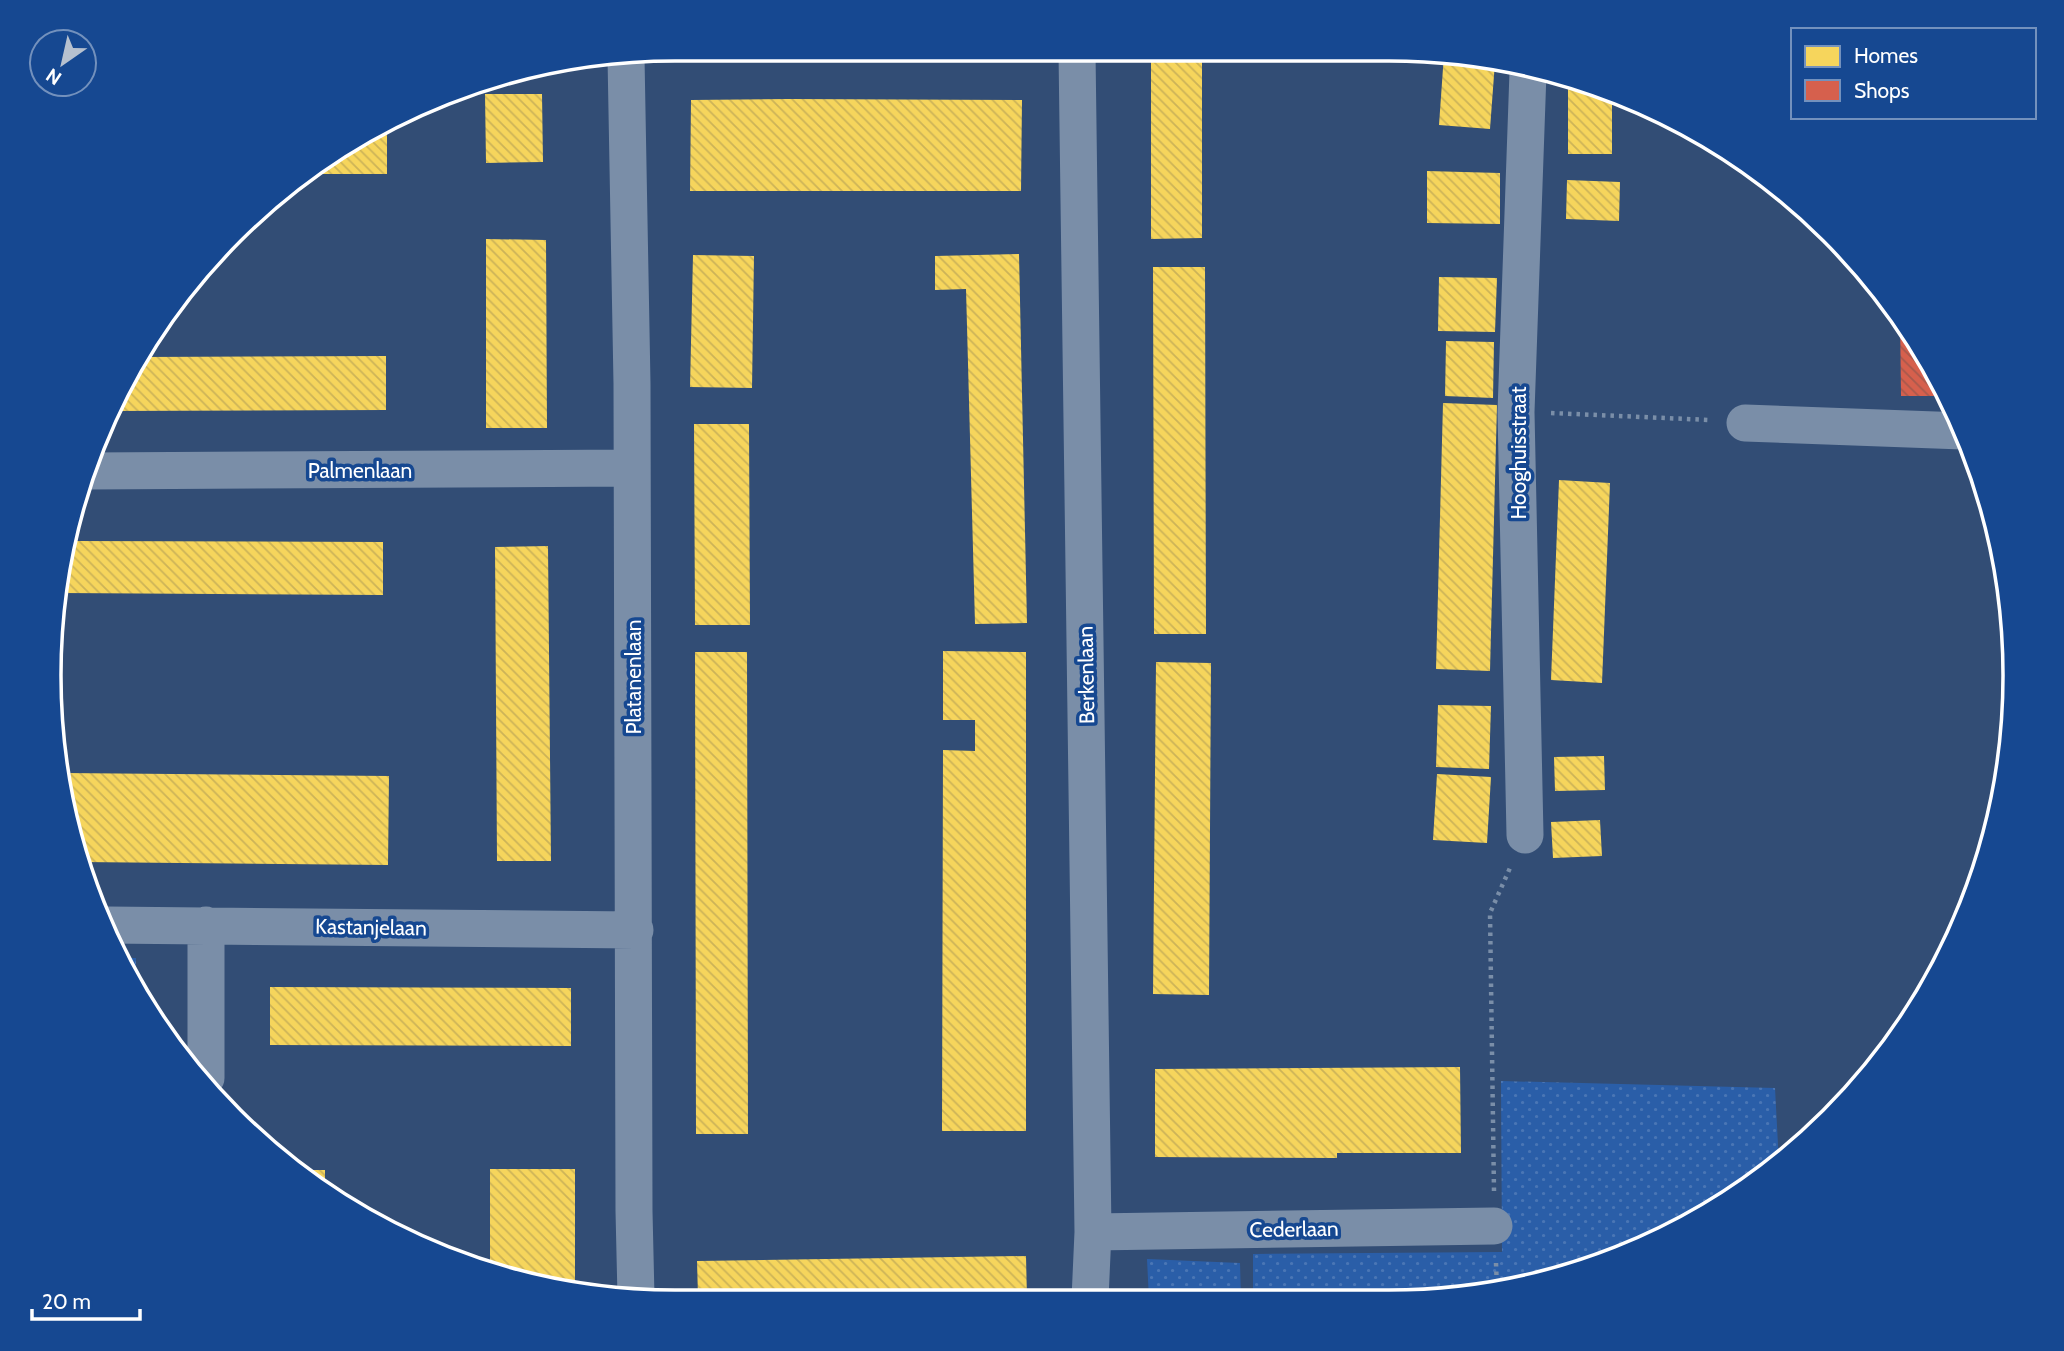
<svg xmlns="http://www.w3.org/2000/svg" width="2064" height="1351" viewBox="0 0 2064 1351" font-family="Cabin,sans-serif">
	<style>
		.green { fill: url(#green-dots) }
		.homes { fill: url(#homes-back-hatch) }
		.shops { fill: url(#shops-back-hatch) }
		.lines { fill: none; stroke-linecap: round; stroke-linejoin: round }
		.path { stroke: #7a8ea8; stroke-width: 4.5; stroke-dasharray: 3.5 5; stroke-linecap: butt }
		.minor { stroke: #7a8ea8; stroke-width: 37 }
		.labels { text-anchor: middle; dominant-baseline: central; stroke-width: 7; stroke-linejoin: round; paint-order: stroke }
		.street-label { font-size: 21px; fill: #fff; stroke: #164891 }
		.rim { fill: none; stroke: #fff; stroke-width: 3.5 }
	</style>
	<defs>
		<pattern id="green-dots" width="8" height="8" patternUnits="userSpaceOnUse" patternTransform="scale(1.75)"><rect width="8" height="8" fill="#2a5ea8"/><path d="M2 2h.1M6 6h.1" fill="none" stroke="#4a76b5" stroke-width="1.8" stroke-linecap="round"/></pattern>
		<pattern id="homes-back-hatch" width="6" height="6" patternUnits="userSpaceOnUse" patternTransform="scale(1.75)"><rect width="6" height="6" fill="#f6d55c"/><path d="M-1 5l2 2M0 0l6 6M5-1l2 2" fill="none" stroke="#ccb358"/></pattern>
		<pattern id="shops-back-hatch" width="6" height="6" patternUnits="userSpaceOnUse" patternTransform="scale(1.75)"><rect width="6" height="6" fill="#d6604d"/><path d="M-1 5l2 2M0 0l6 6M5-1l2 2" fill="none" stroke="#a6594d"/></pattern>
	</defs>
	<rect width="100%" height="100%" fill="#324d75"/>
	<path class="green" d="M120,958H136V993L133,989Z
		M1501,1081L1775,1088L1779,1164L1770,1173L1665,1238L1550,1281L1429,1301L1253,1300V1254L1502,1252Z
		M1147,1259L1240,1263L1241,1300L1149,1299Z"/>
	<path class="homes" d="M1151,52L1202,53V238L1151,239Z
		M1444,54H1471L1495,62L1490,129L1439,125Z
		M1568,84L1612,97V154H1568Z
		M485,94H542L543,162L486,163Z
		M789,99L1022,100L1021,191H690L691,100Z
		M387,125V174H307L327,155Z
		M1427,171L1500,173V224L1427,223Z
		M1567,180L1620,182L1619,221L1566,219Z
		M486,239L546,240L547,428H486Z
		M1019,254L1027,623L975,624L966,289L935,290V256Z
		M693,255L754,256L752,388L690,387Z
		M1153,267H1205L1206,634H1154Z
		M1439,277L1497,278L1495,332L1438,331Z
		M1446,341L1494,342L1493,398L1445,396Z
		M386,356V410L111,411L142,357Z
		M1443,403L1497,405L1490,671L1436,669Z
		M694,424H749L750,625H695Z
		M1559,480L1610,483L1602,683L1551,680Z
		M72,541L383,542V595L60,593Z
		M548,546L551,861H497L495,547Z
		M943,651L1026,652V1131H942L943,750L975,751V720H943Z
		M695,652H747L748,1134H696Z
		M1156,662L1211,663L1209,995L1153,994Z
		M1438,705L1491,706L1489,769L1436,767Z
		M1604,756L1605,790L1555,791L1554,757Z
		M64,773L389,776L388,865L80,862L70,837Z
		M1437,774L1491,777L1487,843L1433,840Z
		M1600,820L1602,856L1553,858L1551,822Z
		M270,987L571,988V1046L270,1045Z
		M1460,1067L1461,1153H1337V1158L1155,1157V1069Z
		M490,1169H575V1291L490,1265Z
		M297,1170H325V1189Z
		M1026,1256L1027,1299L698,1297L697,1261Z"/>
	<path class="shops" d="M1900,318L1949,396H1901Z"/>
	<g class="lines">
		<path class="path" d="M1551,413L1710,420
			M1494,1191L1490,913L1510,868
			M1496,1263L1497,1289"/>
		<path class="minor" d="M1077,52L1093,1232L1090,1299
			M626,57L632,384L634,1211L636,1297
			M1745,423L1963,431
			M88,471L631,468
			M1525,835L1516,412L1528,72
			M107,925L635,930
			M206,925V1078
			M1093,1232L1494,1226"/>
	</g>
	<g class="labels">
		<g class="street-label">
			<text transform="translate(1518 453) rotate(-90)">Hooghuisstraat</text>
			<text x="360" y="470">Palmenlaan</text>
			<text transform="translate(1086 675) rotate(-91)">Berkenlaan</text>
			<text transform="translate(633 677) rotate(-90)">Platanenlaan</text>
			<text transform="translate(371 927) rotate(1)">Kastanjelaan</text>
			<text transform="translate(1294 1229) rotate(-1)">Cederlaan</text>
		</g>
	</g>
	<path d="M0 0H2064V1351H0ZM675 61H1389A614 614 0 0 1 2003 675V676A614 614 0 0 1 1389 1290H675A614 614 0 0 1 61 676V675A614 614 0 0 1 675 61Z" fill="#164891" fill-rule="evenodd"/>
	<path class="rim" d="M675 61H1389A614 614 0 0 1 2003 675V676A614 614 0 0 1 1389 1290H675A614 614 0 0 1 61 676V675A614 614 0 0 1 675 61Z"/>
	<rect x="1791" y="28" width="245" height="91" fill="#164891" stroke="#7391bd" stroke-width="2"/>
	<rect x="1805" y="46" width="35" height="21" fill="#f6d55c" stroke="#7391bd" stroke-width="2"/>
	<text x="1854" y="63" font-size="21" fill="#ffffff">Homes</text>
	<rect x="1805" y="80" width="35" height="21" fill="#d6604d" stroke="#7391bd" stroke-width="2"/>
	<text x="1854" y="98" font-size="21" fill="#ffffff">Shops</text>
	<g transform="translate(63 63) rotate(214)"><circle r="33" fill="#164891" stroke="#7391bd" stroke-width="2"/>
	<path d="M0-5L12 26L0 18L-12 26Z" fill="#b7c1cf"/>
	<text y="-10" font-size="19" font-weight="bold" text-anchor="middle" fill="#ffffff">N</text>
	</g>
	<path d="M32 1309v10h108v-10" fill="none" stroke="#ffffff" stroke-width="3.5"/>
	<text x="42" y="1309" font-size="21" fill="#ffffff" stroke="#164891" stroke-width="5" paint-order="stroke">20 m</text>
</svg>
